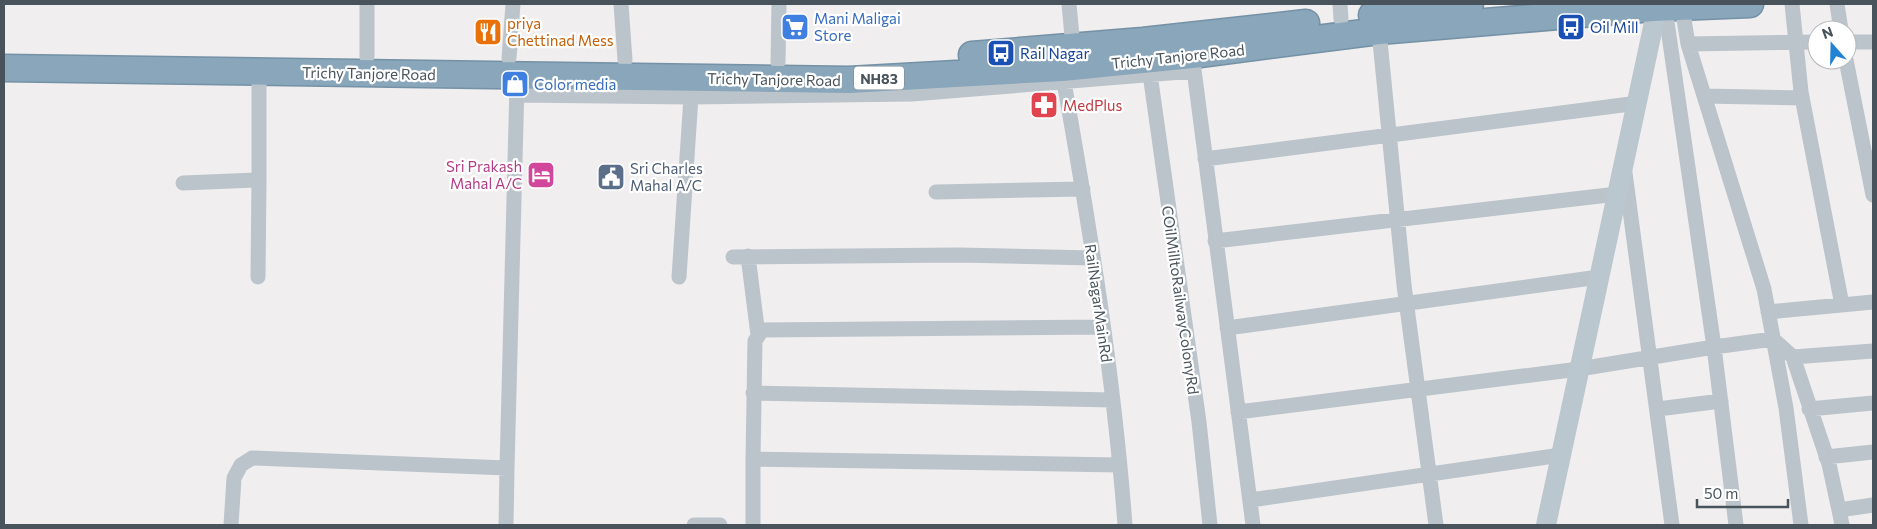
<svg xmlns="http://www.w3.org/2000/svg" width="1877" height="529" viewBox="0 0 1877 529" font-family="Commissioner,sans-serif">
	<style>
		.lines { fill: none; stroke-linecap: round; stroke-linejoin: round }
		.highway-casing { stroke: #7491a6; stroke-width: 29 }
		.street { stroke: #bbc4cb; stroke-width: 15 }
		.secondary { stroke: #bbc7cf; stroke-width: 20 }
		.highway { stroke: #89a6ba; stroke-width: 26 }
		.labels { text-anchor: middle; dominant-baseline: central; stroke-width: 4.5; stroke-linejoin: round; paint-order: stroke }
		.shield { fill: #fff; stroke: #7f878c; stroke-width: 1 }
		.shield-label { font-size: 14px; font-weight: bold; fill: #48535b }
		.shop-label { font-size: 15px; fill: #366cbe; stroke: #fff; text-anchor: start }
		.food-label { font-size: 15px; fill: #c56008; stroke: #fff; text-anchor: start }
		.transit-label { font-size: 15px; fill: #164399; stroke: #fff; text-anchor: start }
		.street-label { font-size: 15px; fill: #48535b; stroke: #fff }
		.health-label { font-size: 15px; fill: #be3a42; stroke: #fff; text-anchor: start }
		.hotel-label { font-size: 15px; fill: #b23c85; stroke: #fff; text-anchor: end }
		.service-label { font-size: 15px; fill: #4e5e75; stroke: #fff; text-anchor: start }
	</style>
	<rect width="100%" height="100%" fill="#f1eeef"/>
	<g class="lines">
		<defs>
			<path id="highway" d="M1372,15L1470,4
				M972,55L1143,41L1306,23
				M4,68L849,80L1062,68L1192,55L1379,31L1653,8L1750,4"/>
		</defs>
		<use href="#highway" class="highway-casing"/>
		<path class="street" d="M621,4L625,60
			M1069,4L1073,47
			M1340,4L1341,19
			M1792,4L1801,92L1842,305
			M1837,4L1841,30
			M1682,7L1688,44L1764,289L1786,408L1801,525
			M1665,8L1714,347L1736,525
			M1379,31L1404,285L1436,525
			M1847,42H1873
			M1688,44L1817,42
			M367,57V4
			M509,58L513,4
			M1846,60L1873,195
			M778,62L779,4
			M1193,62L1253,525
			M1150,74L1199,422L1210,525
			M1064,82C1090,229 1114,377 1125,525
			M518,95L691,97L912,94L1194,71
			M1704,96L1802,98
			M1205,159L1638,103
			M1625,173L1672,525
			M183,183L259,180V72
			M936,192L1083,189
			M1215,241L1617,194
			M748,256L758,335
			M733,257L958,255L1093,258
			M258,277L259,180
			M679,277L691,97
			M1768,312L1873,302
			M1227,328L1599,277
			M1793,357L1873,351
			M753,393L1113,400
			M1658,409L1721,401
			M1809,409L1873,403
			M1238,412L1579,369L1714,347L1773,339L1793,357L1829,464L1839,510L1873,505
			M1826,457L1873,452
			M753,459L755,341L762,330L1103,327
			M507,468L517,84
			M1251,500L1561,455
			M1839,510L1842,525
			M231,525L234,478L241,465L252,458L507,468L506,525
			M694,525H720
			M753,525V459L1119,465"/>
		<path class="secondary" d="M1546,525L1658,4"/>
		<use href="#highway" class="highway"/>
	</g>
	<defs>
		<symbol id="supermarket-square" viewBox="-11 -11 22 22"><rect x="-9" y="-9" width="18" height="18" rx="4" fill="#3f7fe0" stroke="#fff"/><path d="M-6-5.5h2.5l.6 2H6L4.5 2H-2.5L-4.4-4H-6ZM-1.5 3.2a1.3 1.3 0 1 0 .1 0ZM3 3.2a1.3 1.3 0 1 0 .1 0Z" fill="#fff"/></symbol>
		<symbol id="bus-square" viewBox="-11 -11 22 22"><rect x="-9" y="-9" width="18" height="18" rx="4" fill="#1a4fb4" stroke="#fff"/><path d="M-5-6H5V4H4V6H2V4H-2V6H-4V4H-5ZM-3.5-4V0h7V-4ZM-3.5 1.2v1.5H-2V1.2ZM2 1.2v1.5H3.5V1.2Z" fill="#fff"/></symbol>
		<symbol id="restaurant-square" viewBox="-11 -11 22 22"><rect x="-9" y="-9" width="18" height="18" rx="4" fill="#e8710a" stroke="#fff"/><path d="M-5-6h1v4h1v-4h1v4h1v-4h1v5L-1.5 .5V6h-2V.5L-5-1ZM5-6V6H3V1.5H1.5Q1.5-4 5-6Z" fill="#fff"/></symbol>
		<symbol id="shop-square" viewBox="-11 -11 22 22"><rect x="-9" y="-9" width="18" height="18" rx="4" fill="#3f7fe0" stroke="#fff"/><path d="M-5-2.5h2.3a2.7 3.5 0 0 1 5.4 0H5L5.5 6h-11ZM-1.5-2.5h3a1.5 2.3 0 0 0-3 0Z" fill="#fff"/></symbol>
		<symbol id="pharmacy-square" viewBox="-11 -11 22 22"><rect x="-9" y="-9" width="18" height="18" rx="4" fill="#e0444e" stroke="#fff"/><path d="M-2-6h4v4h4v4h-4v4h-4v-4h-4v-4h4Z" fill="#fff"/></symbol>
		<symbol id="hotel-square" viewBox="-11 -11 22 22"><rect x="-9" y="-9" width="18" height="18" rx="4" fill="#d1479c" stroke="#fff"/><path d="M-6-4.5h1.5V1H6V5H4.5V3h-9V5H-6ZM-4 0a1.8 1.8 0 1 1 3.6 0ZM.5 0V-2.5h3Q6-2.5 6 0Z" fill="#fff"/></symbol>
		<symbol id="civic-square" viewBox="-11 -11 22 22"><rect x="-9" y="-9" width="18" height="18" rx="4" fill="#5c6f8a" stroke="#fff"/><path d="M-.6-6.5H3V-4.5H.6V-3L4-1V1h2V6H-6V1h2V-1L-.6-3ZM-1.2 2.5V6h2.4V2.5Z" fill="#fff"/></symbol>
	</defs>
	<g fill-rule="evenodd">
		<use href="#supermarket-square" x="779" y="11" width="32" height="32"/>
		<use href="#bus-square" x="1555" y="11" width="32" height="32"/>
		<use href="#restaurant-square" x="472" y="16" width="32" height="32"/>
		<use href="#bus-square" x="985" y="37" width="32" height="32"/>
		<use href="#shop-square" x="499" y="68" width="32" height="32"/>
		<use href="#pharmacy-square" x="1028" y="89" width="32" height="32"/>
		<use href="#hotel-square" x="525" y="159" width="32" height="32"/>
		<use href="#civic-square" x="595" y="161" width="32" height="32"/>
	</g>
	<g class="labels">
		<rect class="shield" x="854" y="66.5" width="50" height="23" rx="4"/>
		<g class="shield-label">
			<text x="879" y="78">NH83</text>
		</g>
		<g class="shop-label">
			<text x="814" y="18">Mani Maligai<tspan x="814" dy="17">Store</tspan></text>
			<text x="534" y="84">Color media</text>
		</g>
		<g class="food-label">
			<text x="507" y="23">priya<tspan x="507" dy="17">Chettinad Mess</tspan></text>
		</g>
		<g class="transit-label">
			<text x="1590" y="27">Oil Mill</text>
			<text x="1020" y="53">Rail Nagar</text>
		</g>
		<g class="street-label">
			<text transform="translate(1178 56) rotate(-6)">Trichy Tanjore Road</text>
			<text transform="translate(369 73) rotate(1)">Trichy Tanjore Road</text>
			<text transform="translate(774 79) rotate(1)">Trichy Tanjore Road</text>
			<text transform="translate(1181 300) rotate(82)">COilMilltoRailwayColonyRd</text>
			<text transform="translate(1099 303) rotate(82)">RailNagarMainRd</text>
		</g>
		<g class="health-label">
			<text x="1063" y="105">MedPlus</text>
		</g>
		<g class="hotel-label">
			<text x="522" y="166">Sri Prakash<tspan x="522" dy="17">Mahal A/C</tspan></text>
		</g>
		<g class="service-label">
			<text x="630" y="168">Sri Charles<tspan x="630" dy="17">Mahal A/C</tspan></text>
		</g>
	</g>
	<rect width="1877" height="529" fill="none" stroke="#48535b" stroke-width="10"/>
	<g transform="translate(1832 45) rotate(340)"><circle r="24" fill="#ffffff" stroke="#b6babd"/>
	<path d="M0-4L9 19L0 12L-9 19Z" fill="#2482d5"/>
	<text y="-8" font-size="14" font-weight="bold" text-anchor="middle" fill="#48535b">N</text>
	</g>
	<path d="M1697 499v8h91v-8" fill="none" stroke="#48535b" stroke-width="2.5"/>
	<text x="1704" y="499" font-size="15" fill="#48535b" stroke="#ffffff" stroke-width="4" paint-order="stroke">50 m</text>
</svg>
